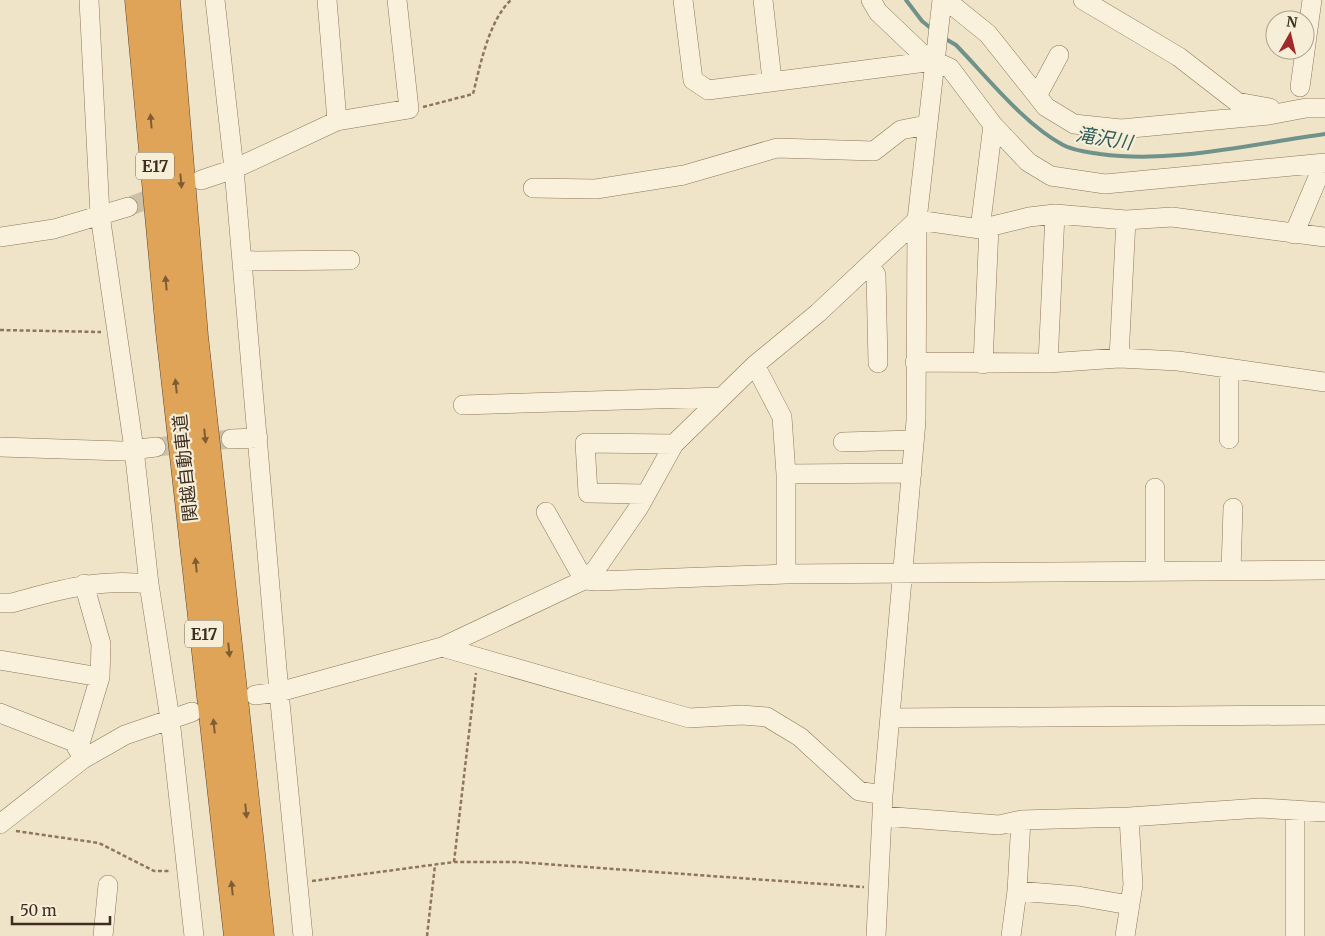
<svg xmlns="http://www.w3.org/2000/svg" width="1325" height="936" viewBox="0 0 1325 936" font-family="Merriweather,'Noto Sans JP',serif">
	<style>
		.lines { fill: none; stroke-linecap: round; stroke-linejoin: round }
		.stream { stroke: #6f938a; stroke-width: 4 }
		.minor-tunnel { stroke: #ccc0a6; stroke-width: 19; stroke-dasharray: 19 9; stroke-linecap: butt }
		.minor-casing { stroke: #8d765c; stroke-width: 20 }
		.highway-casing { stroke: #5b4430; stroke-width: 29 }
		.path { stroke: #8d765c; stroke-width: 2.5; stroke-dasharray: 4 2.5; stroke-linecap: butt }
		.minor { stroke: #faf1dc; stroke-width: 19 }
		.highway { stroke: #e0a458; stroke-width: 28 }
		.oneway { fill: #7e5d36 }
		.labels { text-anchor: middle; dominant-baseline: central; stroke-width: 4.5; stroke-linejoin: round; paint-order: stroke }
		.shield { fill: #f7eed8; stroke: #756857; stroke-width: 1 }
		.shield-label { font-size: 16px; font-weight: bold; fill: #3d2e20 }
		.street-label { font-size: 18px; fill: #3d2e20; stroke: #f7eed8 }
		.water-label { font-size: 19px; font-style: italic; fill: #2f5d5a; stroke: #f7eed8 }
	</style>
	<rect width="100%" height="100%" fill="#f0e4c8"/>
	<g class="lines">
		<path class="stream" d="M906,0L922,21L933,30
			M944,38L956,45C988,78 1023,123 1063,145C1074,151 1088,152 1100,154C1173,164 1252,144 1325,134"/>
		<path class="minor-tunnel" d="M128,207L167,192
			M156,447L231,439"/>
		<defs>
			<path id="minor" d="M89,0L100,215L134,449L149,584L170,719L194,936
				M215,0L234,169L279,692L303,936
				M327,0L337,121
				M683,0L693,80L708,90L934,61
				M763,0L772,80
				M871,0L878,12L920,52L934,61L950,68L993,125L1028,162L1051,176L1105,184L1325,163
				M946,0L988,34L1046,107L1074,124L1121,129L1269,115L1306,108H1325
				M1083,0L1179,57L1237,102L1270,108
				M1300,87L1312,0
				M1037,96L1059,55
				M201,180L234,169L337,121L409,109L397,0
				M533,188L596,189L684,175L777,148L874,151L901,130L926,125
				M980,229L993,125
				M1294,234L1324,163
				M0,237L54,229L128,207
				M242,261L350,260
				M870,265L876,275L878,363
				M1119,358L1126,220
				M915,362L1048,363L1119,358L1178,361L1325,382
				M1048,363L1055,214
				M983,364L989,227
				M755,365L782,417L786,474V574
				M463,405L722,397
				M231,439L258,438
				M1229,439V369
				M843,442L914,440
				M0,447L122,451L156,447
				M786,474L912,473
				M646,494L588,493L585,443L674,444
				M546,512L584,580L597,581L786,574L1325,570
				M1155,571V488
				M1231,571L1233,508
				M84,584L101,644L100,677
				M0,603H11C61,590 97,578 149,584
				M442,647L689,718L742,715L767,717L800,737L859,791L883,795
				M0,660L100,677L78,750
				M255,695L279,692L442,647L584,580L596,569L639,507L674,444L755,365L818,313L917,220L980,229L1029,217L1055,214L1126,220L1172,217L1325,237
				M0,713L74,742L83,759
				M891,718L1325,715
				M882,816L999,825L1021,820L1129,817L1260,808L1325,812
				M0,824L83,759L125,735L192,712
				M1017,891L1078,896L1129,905
				M103,936L108,885
				M876,936L883,795L916,421L917,220L942,0
				M1011,936L1017,891L1021,820
				M1125,936L1133,885L1129,817
				M1295,936V810"/>
			<path id="highway" d="M139,0L170,332L238,936
				M166,0L194,336L260,936"/>
		</defs>
		<use href="#minor" class="minor-casing"/>
		<use href="#highway" class="highway-casing"/>
		<path class="path" d="M423,107L473,94C480,66 489,20 511,0
			M0,330L101,332
			M16,831L99,843L154,871H171
			M454,862L476,673
			M312,881L454,862H517L864,887
			M427,936L435,865"/>
		<use href="#minor" class="minor"/>
		<use href="#highway" class="highway"/>
	</g>
	<defs><path id="oneway-solid" d="M-6-.8H1V-3.2L6.5 0L1 3.2V.8H-6Z" transform="scale(1.25)"/></defs>
	<g class="oneway">
		<use href="#oneway-solid" transform="translate(151 121) rotate(-95)"/>
		<use href="#oneway-solid" transform="translate(181 181) rotate(85)"/>
		<use href="#oneway-solid" transform="translate(166 283) rotate(-95)"/>
		<use href="#oneway-solid" transform="translate(176 386) rotate(-96)"/>
		<use href="#oneway-solid" transform="translate(205 436) rotate(84)"/>
		<use href="#oneway-solid" transform="translate(196 565) rotate(-96)"/>
		<use href="#oneway-solid" transform="translate(229 650) rotate(84)"/>
		<use href="#oneway-solid" transform="translate(214 726) rotate(-96)"/>
		<use href="#oneway-solid" transform="translate(246 811) rotate(84)"/>
		<use href="#oneway-solid" transform="translate(232 888) rotate(-96)"/>
	</g>
	<g class="labels">
		<g class="shield">
			<rect x="136" y="152.5" width="38" height="27" rx="4"/>
			<rect x="185" y="620.5" width="38" height="27" rx="4"/>
		</g>
		<g class="shield-label">
			<text x="155" y="166">E17</text>
			<text x="204" y="634">E17</text>
		</g>
		<g class="street-label">
			<text transform="translate(185 468) rotate(-96)">関越自動車道</text>
		</g>
		<g class="water-label">
			<text transform="translate(1104 138) rotate(9)">滝沢川</text>
		</g>
	</g>
	<g transform="translate(1290 35) rotate(8)"><circle r="24" fill="#f7eed8" stroke="#ada18e"/>
	<path d="M0-4L9 19L0 12L-9 19Z" fill="#9e2a2b"/>
	<text y="-8" font-size="14" font-weight="bold" text-anchor="middle" fill="#3d2e20">N</text>
	</g>
	<path d="M12 916v8h98v-8" fill="none" stroke="#3d2e20" stroke-width="2.5"/>
	<text x="20" y="916" font-size="15" fill="#3d2e20" stroke="#f7eed8" stroke-width="4" paint-order="stroke">50 m</text>
</svg>
